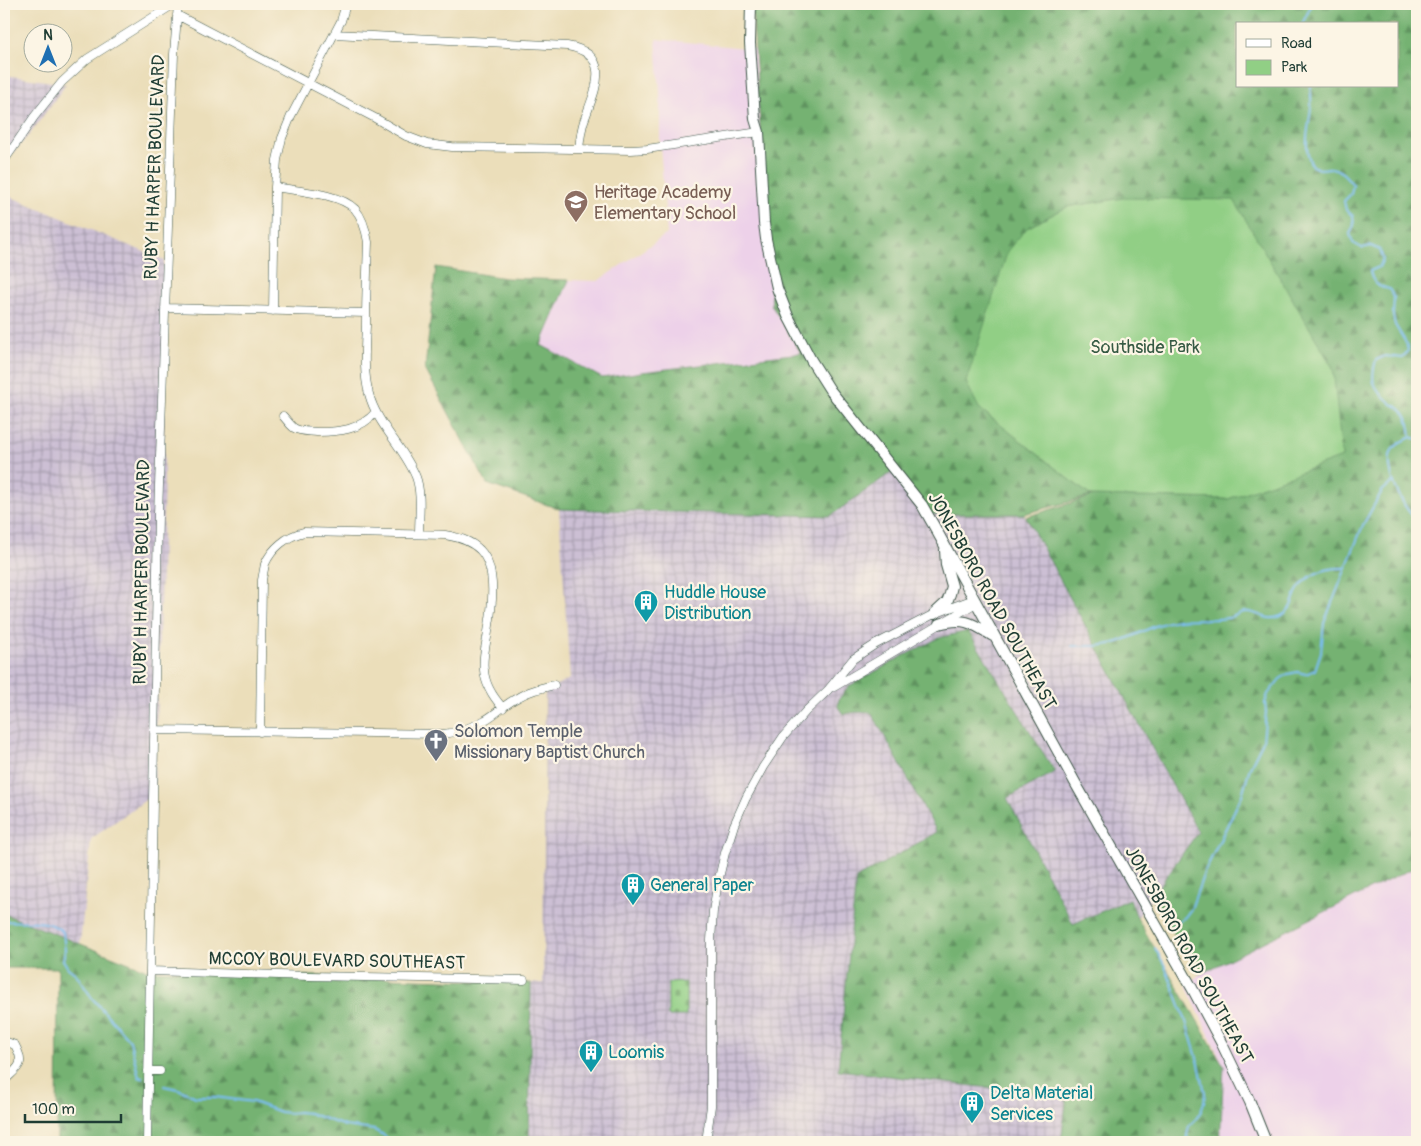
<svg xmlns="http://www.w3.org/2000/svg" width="1421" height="1146" viewBox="0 0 1421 1146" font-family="Pangolin,sans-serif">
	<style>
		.built { fill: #edd1e9 }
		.industrial { fill: url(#industrial-grid) }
		.forest { fill: url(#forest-firs); stroke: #4a7853; fill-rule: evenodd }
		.cemetery { fill: url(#cemetery-stones); stroke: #58865c }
		.park { fill: #91cf85; stroke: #58865c }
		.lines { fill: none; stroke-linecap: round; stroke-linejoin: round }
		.stream { stroke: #7bbef1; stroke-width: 2 }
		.minor-casing { stroke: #3e5548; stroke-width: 9 }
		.major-casing { stroke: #3e5548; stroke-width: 12 }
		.minor { stroke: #fff; stroke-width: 8 }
		.major { stroke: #fff; stroke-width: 10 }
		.labels { text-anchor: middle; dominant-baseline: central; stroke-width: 4.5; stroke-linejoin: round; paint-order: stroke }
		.street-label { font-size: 18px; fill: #1f3d34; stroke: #fcf5e5 }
		.education-label { font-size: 18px; fill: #785e54; stroke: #fcf5e5; text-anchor: start }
		.park-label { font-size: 18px; fill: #365a44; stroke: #fcf5e5 }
		.culture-label { font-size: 18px; fill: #0d838f; stroke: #fcf5e5; text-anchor: start }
		.worship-label { font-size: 18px; fill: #5b616d; stroke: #fcf5e5; text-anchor: start }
	</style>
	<defs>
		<pattern id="industrial-grid" width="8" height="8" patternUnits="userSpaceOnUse" patternTransform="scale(1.25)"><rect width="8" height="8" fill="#ccbfd4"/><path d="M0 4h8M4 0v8" fill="none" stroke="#a59cad"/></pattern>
		<pattern id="forest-firs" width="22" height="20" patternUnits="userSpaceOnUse" patternTransform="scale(1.25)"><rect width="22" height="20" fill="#74b272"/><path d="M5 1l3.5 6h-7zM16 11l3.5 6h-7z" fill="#5f925e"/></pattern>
		<pattern id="cemetery-stones" width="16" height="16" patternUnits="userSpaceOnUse" patternTransform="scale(1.25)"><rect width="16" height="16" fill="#91cf85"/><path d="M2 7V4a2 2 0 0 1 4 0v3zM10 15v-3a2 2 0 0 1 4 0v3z" fill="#76a96e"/></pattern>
	</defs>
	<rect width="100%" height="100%" fill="#fcf5e5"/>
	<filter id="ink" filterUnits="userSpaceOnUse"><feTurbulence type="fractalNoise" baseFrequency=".02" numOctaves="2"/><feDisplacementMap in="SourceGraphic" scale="10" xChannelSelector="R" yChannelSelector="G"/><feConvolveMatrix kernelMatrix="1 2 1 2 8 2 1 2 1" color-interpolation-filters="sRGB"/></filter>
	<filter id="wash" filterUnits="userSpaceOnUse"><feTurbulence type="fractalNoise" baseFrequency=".0096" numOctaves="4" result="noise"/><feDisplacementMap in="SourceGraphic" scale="20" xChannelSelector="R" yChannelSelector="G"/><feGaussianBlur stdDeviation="1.12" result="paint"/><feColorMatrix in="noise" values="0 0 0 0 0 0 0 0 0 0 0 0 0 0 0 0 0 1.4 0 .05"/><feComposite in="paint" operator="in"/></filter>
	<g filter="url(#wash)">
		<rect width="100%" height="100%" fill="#ebdeba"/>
		<path class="built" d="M656,39L754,49L772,306L801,353L642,372L602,378L541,345L569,280L598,281L667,234L660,144V93Z
			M1417,866V1142H1220L1224,1066L1186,986L1200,974Z"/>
		<path class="industrial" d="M4,75L66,84L30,134L4,162Z
			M4,194L164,260V481L154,794L91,839L80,944L4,914Z
			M896,469L923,514H1024L1157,751L1198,832L1137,918L1067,1097L1061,1142H529L531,983H543L545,690L570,679L559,509L830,516Z"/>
		<path class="forest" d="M752,4H1417V866L1200,974L1151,898L1198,832L1026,517L1094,496L1228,499L1342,456L1123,198L1067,207L1027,228L979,408L1091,496L1024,514H923L896,469L830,516L559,509L487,484L425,369L436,267L505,278L569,280L541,345L602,378L642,372L801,353L772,306ZM1237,24H1397V86H1237Z
			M968,631L1055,772L1007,798L1073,924L1130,899L1137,918L1224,1066L1220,1142H1061L1067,1097L838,1070L856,879L937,832L872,713L857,712L843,714L838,707L839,699L849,686L911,652L939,638Z
			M4,914L147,970L531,983L529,1142H57L58,968H4Z"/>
		<path class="cemetery" d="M686,982V1016H668V983Z"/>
		<path class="park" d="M1123,198L1234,200L1333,368L1342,457L1228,499L1091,496L979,408L966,382L1008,250L1027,228L1067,207Z"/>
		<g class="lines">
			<path class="stream" d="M1302,24L1312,4
				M1311,86C1310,93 1312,100 1311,107C1309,129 1302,145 1312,166C1321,170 1321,169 1329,168C1340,168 1347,177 1353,185L1351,194L1344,201L1346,210L1353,216L1354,225L1350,234L1353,243L1362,248L1371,246L1380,250L1383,259L1379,267L1370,271C1373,284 1377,286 1389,289L1394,297L1393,316L1395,325L1405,341L1408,350L1403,358L1385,356L1376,360C1374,367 1372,376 1374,383C1377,391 1386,399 1392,404C1396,406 1400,408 1402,411C1409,418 1410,428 1411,437
				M1411,437C1405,440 1396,445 1392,450C1383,468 1403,509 1417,520
				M1411,437L1417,439
				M1072,646C1087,646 1103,647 1118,642C1139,635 1155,623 1178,620C1195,618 1211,621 1228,618C1234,617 1243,610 1249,612C1262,614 1267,622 1281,616C1293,610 1292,600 1297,591C1308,573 1326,567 1346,568
				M4,921C25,923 45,917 63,932L65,950L63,960L68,968L76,974L92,998L130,1041L139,1077L142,1078
				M1170,928L1185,917L1191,909L1204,873L1242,795L1250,767L1263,741L1266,712L1265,703L1268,694L1280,679L1288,674L1297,672L1306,674L1315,670L1321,652L1324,623L1363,525L1382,491L1394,481
				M1155,948L1164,964L1185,1018L1199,1064L1205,1093L1204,1102L1201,1111L1196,1119L1189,1126L1187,1135L1188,1142
				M164,1086L178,1089L196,1097H215L253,1102L280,1112L290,1113L299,1112L309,1113L345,1126L374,1130L382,1134L392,1142"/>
		</g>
	</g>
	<g filter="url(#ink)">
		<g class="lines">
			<defs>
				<path id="minor" d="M177,15L375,118L406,136L427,144L452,147L631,150L647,149L759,132
					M334,34L567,46C615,54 594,92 584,121C581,130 580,140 579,149
					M4,161L34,117L62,82L87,59L174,4
					M275,187C297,191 339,193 355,209C363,218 366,230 368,242C367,270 366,298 366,326C365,348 363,372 369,394C377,425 404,447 416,477C422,493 419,517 419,534
					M165,308L366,313
					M273,311L275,187L277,160L282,138L291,116L341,21L346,4
					M283,416C286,419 290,425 294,428C300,432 310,431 317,432C340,432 360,430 376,412
					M834,687L976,603
					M154,730L444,734C459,732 472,728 485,720C496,714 505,704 517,698C528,691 541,688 554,685
					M260,732L262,580C263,575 264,569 265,564C272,548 287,536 304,532L445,535C457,537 470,540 480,550C498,569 492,608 488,632C486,645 482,658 484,670C485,685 493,697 503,708
					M150,971L309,976L524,980
					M4,1041L15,1045C26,1066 18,1067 4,1081
					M148,1071H160
					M147,1142L158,514L174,54L178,4
					M706,1142L711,1106V940L713,911L718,882L725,853L734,825L746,798L763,767L783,737L806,711L828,690L853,659L876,644L934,614L974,599"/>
				<path id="major" d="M751,4L750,43L755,119L759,132L764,223L766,239L777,288L788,316L811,360L830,390L922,505L934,526L1077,786L1192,988L1222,1044L1250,1102L1266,1142
					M934,614L947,602L950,594L952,586L946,565L945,550
					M939,624C965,617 972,623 993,636"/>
			</defs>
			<use href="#minor" class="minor-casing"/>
			<use href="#major" class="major-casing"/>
			<use href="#minor" class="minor"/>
			<use href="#major" class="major"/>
		</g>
	</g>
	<defs>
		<symbol id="school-pin" viewBox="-11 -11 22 30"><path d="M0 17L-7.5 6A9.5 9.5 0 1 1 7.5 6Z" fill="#8d6e63" stroke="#fcf5e5"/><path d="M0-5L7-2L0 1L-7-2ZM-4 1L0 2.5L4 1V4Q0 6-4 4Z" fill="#fff"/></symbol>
		<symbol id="building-pin" viewBox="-11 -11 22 30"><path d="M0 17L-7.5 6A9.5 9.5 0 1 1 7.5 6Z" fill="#0f9aa8" stroke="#fcf5e5"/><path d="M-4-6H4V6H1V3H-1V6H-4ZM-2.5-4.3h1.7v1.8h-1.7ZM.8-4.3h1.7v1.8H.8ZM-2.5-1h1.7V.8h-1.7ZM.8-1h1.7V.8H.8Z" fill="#fff"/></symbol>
		<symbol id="church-pin" viewBox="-11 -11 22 30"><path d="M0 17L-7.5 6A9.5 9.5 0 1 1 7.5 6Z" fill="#6b7280" stroke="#fcf5e5"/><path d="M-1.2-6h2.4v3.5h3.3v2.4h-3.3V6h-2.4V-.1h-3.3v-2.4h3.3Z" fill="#fff"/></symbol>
	</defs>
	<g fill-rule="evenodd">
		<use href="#school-pin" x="562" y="188" width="28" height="38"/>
		<use href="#building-pin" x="632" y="588" width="28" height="38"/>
		<use href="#church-pin" x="422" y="727" width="28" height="38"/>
		<use href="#building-pin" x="619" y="871" width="28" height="38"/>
		<use href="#building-pin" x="577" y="1038" width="28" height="38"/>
		<use href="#building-pin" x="958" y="1089" width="28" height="38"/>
	</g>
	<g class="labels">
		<g class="street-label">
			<text transform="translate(155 167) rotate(-88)">RUBY H HARPER BOULEVARD</text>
			<text transform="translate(142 572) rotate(-89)">RUBY H HARPER BOULEVARD</text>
			<text transform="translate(992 601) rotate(61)">JONESBORO ROAD SOUTHEAST</text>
			<text transform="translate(1189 955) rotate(61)">JONESBORO ROAD SOUTHEAST</text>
			<text transform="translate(337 961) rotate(1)">MCCOY BOULEVARD SOUTHEAST</text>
		</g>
		<g class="education-label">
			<text x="594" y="192">Heritage Academy<tspan x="594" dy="21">Elementary School</tspan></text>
		</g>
		<g class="park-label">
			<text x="1145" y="347">Southside Park</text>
		</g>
		<g class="culture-label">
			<text x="664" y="592">Huddle House<tspan x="664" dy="21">Distribution</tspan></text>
			<text x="650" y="885">General Paper</text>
			<text x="608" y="1052">Loomis</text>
			<text x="990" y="1093">Delta Material<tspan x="990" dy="21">Services</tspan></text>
		</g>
		<g class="worship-label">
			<text x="454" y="731">Solomon Temple<tspan x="454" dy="21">Missionary Baptist Church</tspan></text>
		</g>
	</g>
	<rect width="1421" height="1146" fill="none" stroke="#fcf5e5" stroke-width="20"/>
	<rect x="1236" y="22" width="162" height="65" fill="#fcf5e5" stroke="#a4ab9e"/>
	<rect x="1246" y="39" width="25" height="8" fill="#ffffff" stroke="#a4ab9e"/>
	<text x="1281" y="48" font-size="15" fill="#1f3d34">Road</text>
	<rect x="1246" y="60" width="25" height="15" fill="#91cf85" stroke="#a4ab9e"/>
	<text x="1281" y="72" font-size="15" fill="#1f3d34">Park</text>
	<g transform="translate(48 48)"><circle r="24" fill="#fcf5e5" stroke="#a4ab9e"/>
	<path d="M0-4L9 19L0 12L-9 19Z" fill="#1f6fb2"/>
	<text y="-8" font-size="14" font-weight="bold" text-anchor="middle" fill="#1f3d34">N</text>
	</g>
	<path d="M25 1114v8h96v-8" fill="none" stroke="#1f3d34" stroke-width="2.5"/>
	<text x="32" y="1114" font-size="15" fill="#1f3d34" stroke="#fcf5e5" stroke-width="4" paint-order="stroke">100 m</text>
</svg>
